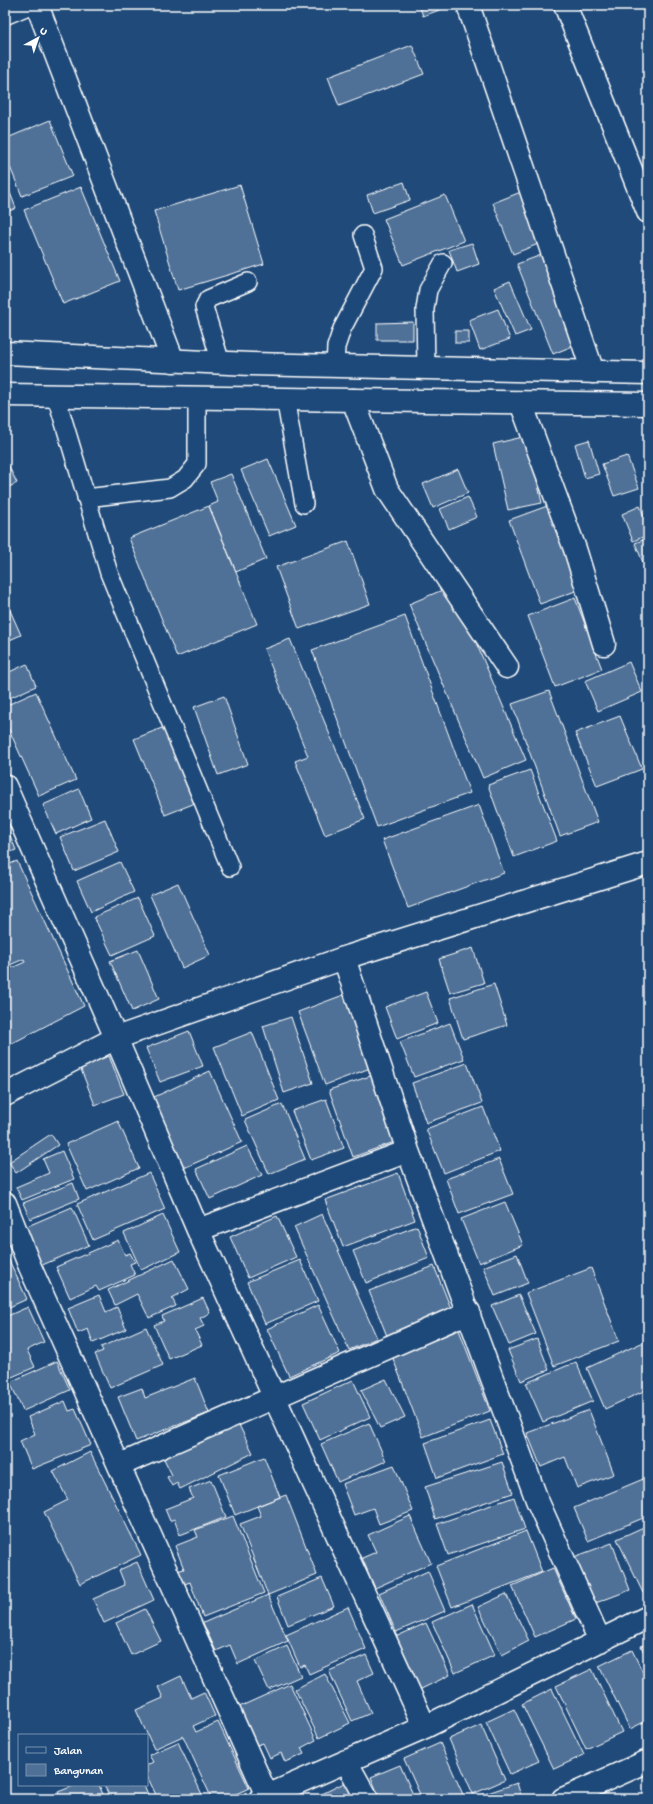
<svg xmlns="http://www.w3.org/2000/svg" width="653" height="1804" viewBox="0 0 653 1804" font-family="'Gochi Hand',sans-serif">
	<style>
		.building { fill: #507197; stroke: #fff }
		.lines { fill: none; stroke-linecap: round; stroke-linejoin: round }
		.service-casing { stroke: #fff; stroke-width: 20 }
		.minor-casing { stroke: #fff; stroke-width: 25 }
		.primary-casing { stroke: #fff; stroke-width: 25 }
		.service { stroke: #1f4a7a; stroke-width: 17 }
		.minor { stroke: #1f4a7a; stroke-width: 22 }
		.primary { stroke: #1f4a7a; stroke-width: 22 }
	</style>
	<rect width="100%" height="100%" fill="#1f4a7a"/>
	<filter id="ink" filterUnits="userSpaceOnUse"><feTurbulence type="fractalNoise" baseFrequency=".025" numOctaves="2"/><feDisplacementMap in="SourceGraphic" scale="8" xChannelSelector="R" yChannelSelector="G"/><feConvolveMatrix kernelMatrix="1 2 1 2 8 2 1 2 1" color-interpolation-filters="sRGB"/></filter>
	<g filter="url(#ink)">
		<path class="building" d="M419,5H453L423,16Z
			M412,45L424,74L339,106L328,77Z
			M50,120L73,176L22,196L5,155V139Z
			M5,180L16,208L5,213Z
			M404,182L410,200L373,213L367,195Z
			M240,185L264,264L178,290L154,211Z
			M81,187L120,281L63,304L24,210Z
			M526,190L546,241L513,254L493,203Z
			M445,195L464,241L403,265L384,219Z
			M472,243L479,264L457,272L449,250Z
			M544,254L580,343L553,354L517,264Z
			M510,281L531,330L515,336L494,288Z
			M498,309L510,339L480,350L469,320Z
			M413,322V340H377V323Z
			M455,331H469V343H455Z
			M527,436L542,503L508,510L493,444Z
			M589,440L599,474L585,478L575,444Z
			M627,456L639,488L614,496L602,464Z
			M5,459L17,483L5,489Z
			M268,459L296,525L269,536L241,470Z
			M458,469L468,493L433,508L423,484Z
			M231,474L266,559L236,572L209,506L218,502L210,482Z
			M468,497L477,517L449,529L440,509Z
			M550,505L581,589L540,604L509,520Z
			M209,506L257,624L177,657L129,538Z
			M640,506L648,527V535L633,541L622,514Z
			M648,538V571L647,572L635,543Z
			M348,541L370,604L299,629L276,567Z
			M452,586L526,760L483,778L409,604Z
			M575,598L602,669L555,687L528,616Z
			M5,599L21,635L5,642Z
			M405,616L470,793L377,827L312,650Z
			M290,639L365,819L325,835L295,761L308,756L264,649Z
			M629,662L642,692L598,711L585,681Z
			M27,664L36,686L5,700V674Z
			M549,691L598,822L560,836L512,704Z
			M36,692L76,780L39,796L5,721V706Z
			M224,696L248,764L218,775L194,707Z
			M620,716L642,769L597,786L575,733Z
			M167,726L198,802L165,815L134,739Z
			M530,770L557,841L514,857L488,785Z
			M79,789L91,818L56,834L43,805Z
			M479,805L504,873L408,908L382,840Z
			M105,819L119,852L74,871L60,837Z
			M5,823L16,850L5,854Z
			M17,861L84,1006L5,1047L6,995L5,971L25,962L24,959L5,967V866Z
			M120,862L134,892L91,912L77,881Z
			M178,883L210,955L182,968L150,895Z
			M138,898L155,936L112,955L94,917Z
			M473,948L484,983L450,993L439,959Z
			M138,950L159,999L132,1011L110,961Z
			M494,984L507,1025L463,1039L450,998Z
			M426,992L438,1023L397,1039L385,1007Z
			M346,994L373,1067L325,1085L298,1012Z
			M291,1017L313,1083L284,1093L263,1026Z
			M450,1023L464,1059L414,1077L400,1042Z
			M189,1031L203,1066L160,1082L146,1048Z
			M252,1032L279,1100L242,1116L214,1047Z
			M109,1056L124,1094L95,1105L80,1067Z
			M467,1063L482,1103L426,1123L412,1083Z
			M210,1071L242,1142L184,1168L152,1098Z
			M373,1075L397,1141L353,1157L329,1090Z
			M326,1099L344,1148L311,1160L292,1111Z
			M282,1104L305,1159L269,1174L245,1120Z
			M483,1107L500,1151L444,1173L426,1129Z
			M118,1121L139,1168L87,1191L66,1144Z
			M51,1134L58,1145L16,1173L9,1162Z
			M247,1146L262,1175L210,1199L196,1169Z
			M62,1151L74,1179L22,1200L16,1187L49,1173L43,1159Z
			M499,1159L513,1194L459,1214L446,1179Z
			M149,1173L165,1209L93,1240L77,1204Z
			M398,1173L415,1220L343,1247L325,1200Z
			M73,1183L79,1199L30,1219L23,1203Z
			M505,1202L523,1245L479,1263L461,1219Z
			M72,1207L89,1245L40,1266L23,1228Z
			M322,1214L377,1338L349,1350L294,1227Z
			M163,1215L180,1252L141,1270L124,1233Z
			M277,1216L296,1257L248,1278L230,1237Z
			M417,1226L429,1258L366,1283L353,1251Z
			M118,1240L125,1255L130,1253L135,1262L130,1264L135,1275L99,1291L96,1286L70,1298L56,1267Z
			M517,1254L528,1283L495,1296L483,1267Z
			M8,1258L27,1299L5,1309V1259Z
			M174,1259L189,1289L172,1298L176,1306L149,1318L137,1294L115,1305L108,1290Z
			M300,1260L318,1301L265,1324L247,1282Z
			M434,1266L452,1311L387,1336L369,1291Z
			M591,1268L619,1341L554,1366L526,1293Z
			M99,1295L106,1312L117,1307L126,1329L93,1343L88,1329L78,1333L68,1308Z
			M519,1295L536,1334L509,1345L492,1306Z
			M203,1298L210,1313L200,1318L204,1326L195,1330L202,1345L169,1359L154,1325L164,1321L162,1316Z
			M318,1305L340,1353L289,1376L267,1329Z
			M28,1307L44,1342L27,1350L35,1367L5,1380V1317Z
			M146,1327L163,1365L110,1388L95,1354L103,1351L101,1347Z
			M459,1330L490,1411L423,1437L392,1356Z
			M537,1339L549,1370L521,1381L508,1350Z
			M648,1340V1389L605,1409L587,1368Z
			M57,1361L70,1390L23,1411L10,1382Z
			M576,1362L593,1401L543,1422L526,1383Z
			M195,1378L209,1413L136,1441L118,1397L142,1388L145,1398Z
			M386,1379L405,1417L380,1428L361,1390Z
			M353,1380L370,1417L320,1440L303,1403Z
			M65,1401L69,1411L75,1409L91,1445L32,1469L20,1441L35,1434L28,1417Z
			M589,1410L614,1474L577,1488L565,1457L541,1467L527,1433Z
			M236,1419L253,1453L180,1489L177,1483L172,1486L167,1477L172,1475L162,1455Z
			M490,1420L503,1454L437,1478L425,1443Z
			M369,1423L386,1461L338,1482L321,1444Z
			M90,1452L141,1555L80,1584L44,1512L68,1500L53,1471Z
			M264,1457L280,1497L235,1515L219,1475Z
			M502,1462L513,1493L435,1519L425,1487Z
			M394,1465L413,1511L379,1524L373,1508L354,1515L342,1484Z
			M648,1477V1516L588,1541L574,1508Z
			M211,1480L226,1517L180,1535L174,1519L170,1521L165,1509L193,1498L189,1489Z
			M286,1495L317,1575L268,1595L240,1524L261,1516L257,1506Z
			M514,1497L525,1529L448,1555L437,1524Z
			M233,1516L264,1593L203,1617L190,1582L182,1585L177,1571L184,1569L175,1546L198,1537L195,1530Z
			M410,1516L431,1563L375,1588L362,1558L376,1552L368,1535Z
			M648,1525V1591L643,1593L617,1539Z
			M526,1531L542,1572L452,1607L436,1566Z
			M612,1543L630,1590L593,1604L574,1557Z
			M137,1562L154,1600L104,1623L93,1599L125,1585L119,1570Z
			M553,1568L576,1619L535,1637L512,1586Z
			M428,1571L445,1611L396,1632L379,1593Z
			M322,1578L334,1606L288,1625L277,1597Z
			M506,1594L529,1641L502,1655L478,1607Z
			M268,1595L288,1641L238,1664L230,1645L216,1651L203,1623Z
			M472,1604L495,1655L455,1673L432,1622Z
			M348,1607L366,1649L309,1674L305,1665L300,1667L286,1635Z
			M145,1609L161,1641L131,1655L116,1623Z
			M426,1623L450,1675L417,1691L393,1638Z
			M648,1642V1661L641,1646Z
			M287,1646L301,1676L269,1690L255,1661Z
			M632,1650L648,1683V1720L630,1729L599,1666Z
			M366,1655L374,1673L357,1681L371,1713L352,1721L329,1671Z
			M592,1669L622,1732L586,1749L556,1686Z
			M325,1674L350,1723L319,1738L295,1689Z
			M181,1676L191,1698L204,1692L215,1716L193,1726L196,1732L218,1722L249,1788L225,1799H212L183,1736L154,1749L136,1710L163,1698L158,1687Z
			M290,1684L316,1740L301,1748L304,1754L285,1762L281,1753L270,1758L263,1743L257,1745L239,1707Z
			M552,1689L584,1755L554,1769L522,1704Z
			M514,1709L539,1761L510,1774L486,1722Z
			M481,1725L505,1780L473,1794L449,1739Z
			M178,1742L204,1799H158L147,1776V1765L153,1762L149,1755Z
			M440,1743L465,1799H422L404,1759Z
			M400,1765L415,1799H380L371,1777Z
			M348,1781L357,1799H312Z
			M517,1783L522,1799H474L473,1798Z
			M76,1785H99L105,1799H61L58,1792Z
			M104,1785H144L150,1799H111Z"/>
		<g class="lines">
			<defs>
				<path id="service" d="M221,363L204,307L208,299L248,282
					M335,366L336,347L342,329L374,268L363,235
					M426,368L425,309L428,290L443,263
					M56,396L109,573L230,867
					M285,398L304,504
					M86,498L170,488L185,479L197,464V398"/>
				<path id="minor" d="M37,5L173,361
					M468,5L593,372
					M565,5L648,212
					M5,13L24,5
					M353,400L387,489L507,667
					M521,403L575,549L604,644
					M5,786L116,1038L198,1230L425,1727
					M344,958L408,1151L537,1500L600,1641
					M5,1095L116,1038L344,958L648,863
					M5,1203L30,1267L267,1796
					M198,1230L408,1151
					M120,1465L469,1312
					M346,1761L367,1799
					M260,1799L425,1727L648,1617
					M563,1799L648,1761"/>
				<path id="primary" d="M5,353L251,364L648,373
					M5,395L648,404"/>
			</defs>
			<use href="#service" class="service-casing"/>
			<use href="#minor" class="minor-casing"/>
			<use href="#primary" class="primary-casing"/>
			<use href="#service" class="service"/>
			<use href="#minor" class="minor"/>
			<use href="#primary" class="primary"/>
		</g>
	</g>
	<rect width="653" height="1804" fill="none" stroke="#1f4a7a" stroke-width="20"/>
	<rect x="10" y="10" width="633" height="1784" fill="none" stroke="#fff" stroke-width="1.5" filter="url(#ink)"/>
	<rect x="18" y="1734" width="130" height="52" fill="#1f4a7a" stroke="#7992af"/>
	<rect x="26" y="1747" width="20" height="6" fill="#1f4a7a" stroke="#7992af"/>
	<text x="54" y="1754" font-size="12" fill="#ffffff">Jalan</text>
	<rect x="26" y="1764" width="20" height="12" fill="#507197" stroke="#7992af"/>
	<text x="54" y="1774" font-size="12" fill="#ffffff">Bangunan</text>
	<g transform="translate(38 38) rotate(40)" stroke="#1f4a7a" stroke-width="3" paint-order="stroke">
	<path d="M0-3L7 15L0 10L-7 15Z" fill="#ffffff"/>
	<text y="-6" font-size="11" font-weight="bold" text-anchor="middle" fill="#ffffff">U</text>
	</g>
</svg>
